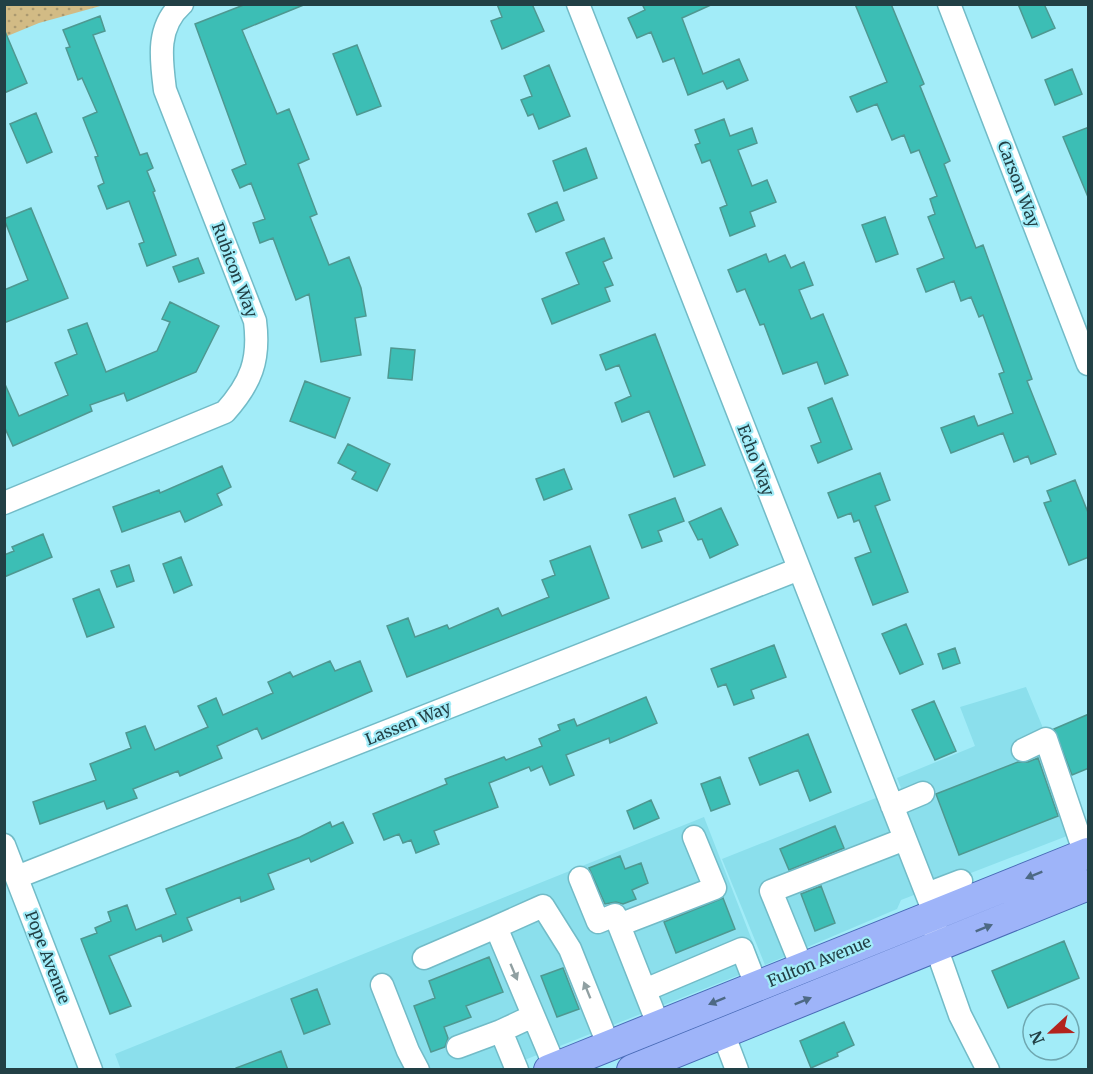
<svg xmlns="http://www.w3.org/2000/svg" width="1093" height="1074" viewBox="0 0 1093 1074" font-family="Merriweather,serif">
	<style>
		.built { fill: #8bdfec }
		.park { fill: url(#park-dots) }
		.building { fill: #3cbeb5; stroke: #4e9891; stroke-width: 1.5 }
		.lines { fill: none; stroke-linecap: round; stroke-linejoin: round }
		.minor-casing { stroke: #72bbc7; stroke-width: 25 }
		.major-casing { stroke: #496bb7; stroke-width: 32 }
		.minor { stroke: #fff; stroke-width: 22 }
		.major { stroke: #9eb4f9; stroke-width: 30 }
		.oneway { fill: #4d6984 }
		.oneway2 { fill: #90a0a2 }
		.labels { text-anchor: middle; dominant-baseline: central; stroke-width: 4.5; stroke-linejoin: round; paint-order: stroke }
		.street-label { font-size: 16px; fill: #224045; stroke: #a2ecf8 }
	</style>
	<defs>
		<pattern id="park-dots" width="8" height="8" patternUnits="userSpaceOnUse" patternTransform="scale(1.5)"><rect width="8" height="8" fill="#d2bb85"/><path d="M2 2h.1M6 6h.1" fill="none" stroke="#aa996f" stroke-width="1.8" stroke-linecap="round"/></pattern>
	</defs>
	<rect width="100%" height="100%" fill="#a2ecf8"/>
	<path class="built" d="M1026,687L1085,829L901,900L897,909L765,965L722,859L901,788L897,778L975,746L960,707Z
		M704,817L762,966L502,1069L121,1070L115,1054Z"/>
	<path class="park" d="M5,5H104L39,23L5,37Z"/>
	<path class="building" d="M246,4H306L242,30L277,114L289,109L309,159L298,164L317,214L310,217L329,265L349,257L361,288L366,316L355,318L361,355L321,362L309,294L296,300L273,238L260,243L253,223L265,219L251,183L240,188L232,170L246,164L195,24Z
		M497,4H532L544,31L502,49L491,21L502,17Z
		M642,4H713L682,18L703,74L739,59L748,80L727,89L723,81L688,95L674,58L663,62L651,32L637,38L628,18L645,10Z
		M855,4H891L924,84L920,86L950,161L944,164L976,248L983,245L1032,379L1027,381L1056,454L1031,464L1028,456L1014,462L1003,433L951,453L941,428L974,416L978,426L1013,413L999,374L1004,372L983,315L979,317L971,297L961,301L954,281L926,292L917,269L944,258L928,217L935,214L930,199L937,196L919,150L911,153L904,135L892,140L877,104L857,112L850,97L887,82Z
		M1018,4H1044L1055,28L1032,38Z
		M100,16L105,31L93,35L140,155L147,153L153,168L147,171L155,191L153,192L176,255L147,266L139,244L144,242L129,201L107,209L98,186L104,183L95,157L98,156L83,118L97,112L82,78L78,80L66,48L70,47L63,30Z
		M4,29L27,83L4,93Z
		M357,45L381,106L357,115L333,54Z
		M549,65L570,116L539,129L533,114L528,116L521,100L532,96L524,76Z
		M1072,69L1082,94L1055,105L1045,80Z
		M36,113L52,152L27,163L10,124Z
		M724,119L730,136L752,128L757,143L738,150L752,186L767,180L776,202L750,212L755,226L730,236L720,208L727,205L710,160L702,163L695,145L700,143L695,130Z
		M1089,127V197H1088L1063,137Z
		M586,148L597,178L564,191L553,161Z
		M557,202L564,220L536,232L528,214Z
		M31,208L68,298L4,323V290L28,280L4,219Z
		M885,217L898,254L876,262L862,225Z
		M604,238L612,258L603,262L613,285L605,288L610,301L552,324L542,299L579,284L566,253Z
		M766,254L769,262L785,255L791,268L804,262L813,285L799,290L811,319L823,314L848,375L825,384L817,362L783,374L764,324L760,325L745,289L737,292L728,270Z
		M198,258L204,273L179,282L173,267Z
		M170,302L219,326L196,372L127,401L124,393L90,405L92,411L13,446L4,426V382L19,416L68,395L55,363L77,354L68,330L87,323L106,372L157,351L170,322L162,319Z
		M655,334L705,465L674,477L649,411L622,422L615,403L631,396L619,365L606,370L600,355Z
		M391,348L415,350L412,380L388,378Z
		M305,381L350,398L335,438L290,421Z
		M832,398L852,449L818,463L811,446L821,442L808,408Z
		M348,444L390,464L377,491L352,479L356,472L338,463Z
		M222,466L231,487L217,494L222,505L185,522L180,511L122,532L113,507L159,490L160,493Z
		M564,469L572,489L544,500L536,479Z
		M880,473L890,500L875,506L908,592L873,605L855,558L871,552L859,520L854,522L851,513L838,518L828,493Z
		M1075,480L1089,515V557L1069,565L1044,503L1051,501L1047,491Z
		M675,498L684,521L658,531L662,541L642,548L629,515Z
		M721,508L738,545L710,558L702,539L698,540L689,522Z
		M43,534L52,557L4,577V555L14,551L12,547Z
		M590,546L609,598L407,677L387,626L408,618L415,637L447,625L449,629L498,608L502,616L549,597L542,580L555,575L550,561Z
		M181,557L192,585L174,593L163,564Z
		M129,565L134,581L117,587L111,571Z
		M99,589L114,627L87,637L73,599Z
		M906,624L923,664L900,674L882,634Z
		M774,645L786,677L751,690L754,698L734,705L726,684L718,687L711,669Z
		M955,648L960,663L943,669L938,654Z
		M330,661L335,671L360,661L372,691L262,739L257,728L217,746L222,758L180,776L178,771L133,789L137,798L107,809L104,801L40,824L33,802L96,780L90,764L131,748L126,733L145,726L155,750L208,727L198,706L216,698L223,715L273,693L268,682L290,672L293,677Z
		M646,697L657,723L610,743L609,738L566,755L574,775L550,785L542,766L531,771L529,767L489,783L498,807L434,831L439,844L416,853L411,840L403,843L399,834L384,840L373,814L447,784L445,779L504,757L506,760L542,746L539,739L560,730L558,725L574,719L577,726Z
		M934,701L956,751L935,760L912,710Z
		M1089,714V768L1072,775L1054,729Z
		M808,734L831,792L810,801L798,770L760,785L749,758Z
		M1038,758L1058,816L959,855L936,794L1018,762H1028Z
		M720,777L730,804L711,811L701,784Z
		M651,800L659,818L634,829L627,811Z
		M330,822L332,827L343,822L353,843L311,862L309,858L268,874L274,889L241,902L240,897L187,918L192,930L163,942L161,935L109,956L131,1006L110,1014L81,939L97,933L95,928L111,921L108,912L127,905L136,930L176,914L166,889L300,837Z
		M835,826L844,848L789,870L780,849Z
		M620,856L625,869L641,863L648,883L632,890L636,899L623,904L616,902L605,904L589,868Z
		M821,886L835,923L815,931L801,894Z
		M723,898L735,929L676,953L664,922Z
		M1064,941L1079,978L1008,1008L992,971Z
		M489,957L503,992L466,1006L471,1017L444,1027L448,1038L445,1047L431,1052L414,1006L435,998L429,981Z
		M563,968L579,1009L557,1017L541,976Z
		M317,989L330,1024L304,1034L291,999Z
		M844,1022L854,1045L837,1053L838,1056L811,1068L800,1041Z
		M281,1051L288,1070H236V1068Z"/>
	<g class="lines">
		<defs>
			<path id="minor" d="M578,4L935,915L936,947L960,1015L988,1070
				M949,4L1088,364
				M4,503L225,412C251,383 260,360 255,321L165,90C161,59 156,27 182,4
				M1023,750L1046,739L1085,854
				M892,806L923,793
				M4,845L91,1070
				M17,877L799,569
				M580,878L598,922L615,915L658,1024
				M927,894L961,881
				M619,925L715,888L694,837
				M424,958L496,927
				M802,967L771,891L905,839
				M382,985L408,1051L418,1070
				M645,990L742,949L756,985
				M723,1033L737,1070
				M458,1047L501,1031
				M555,1067L496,927L543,906L570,949L608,1044
				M517,1070L501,1031L533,1016"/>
			<path id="major" d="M549,1070L1088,853
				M632,1070L1088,885"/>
		</defs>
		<use href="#minor" class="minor-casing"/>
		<use href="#major" class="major-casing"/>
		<use href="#minor" class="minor"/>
		<use href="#major" class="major"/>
	</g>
	<defs><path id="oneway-solid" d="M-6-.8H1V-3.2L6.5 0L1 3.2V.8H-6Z" transform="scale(1.5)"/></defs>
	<g class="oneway">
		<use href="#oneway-solid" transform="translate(1034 875) rotate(158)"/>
		<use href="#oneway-solid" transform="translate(984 928) rotate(-22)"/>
		<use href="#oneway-solid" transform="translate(717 1001) rotate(158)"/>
		<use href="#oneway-solid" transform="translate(803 1001) rotate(-22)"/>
	</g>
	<g class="oneway2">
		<use href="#oneway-solid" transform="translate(514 972) rotate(67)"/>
		<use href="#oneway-solid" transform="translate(587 990) rotate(-112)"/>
	</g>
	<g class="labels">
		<g class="street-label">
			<text transform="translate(1019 184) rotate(69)">Carson Way</text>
			<text transform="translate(235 270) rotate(69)">Rubicon Way</text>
			<text transform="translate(756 460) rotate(69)">Echo Way</text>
			<text transform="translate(408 723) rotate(-22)">Lassen Way</text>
			<text transform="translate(48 957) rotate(69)">Pope Avenue</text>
			<text transform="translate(819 961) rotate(-22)">Fulton Avenue</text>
		</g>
	</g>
	<rect width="1093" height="1074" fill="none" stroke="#224045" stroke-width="12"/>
	<g transform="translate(1051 1032) rotate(248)"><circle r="28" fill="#a2ecf8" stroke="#6fa7b0" stroke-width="1.5"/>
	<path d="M0-4.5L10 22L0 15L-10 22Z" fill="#b3241e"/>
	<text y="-9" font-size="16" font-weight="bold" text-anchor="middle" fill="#224045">N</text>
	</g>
</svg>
